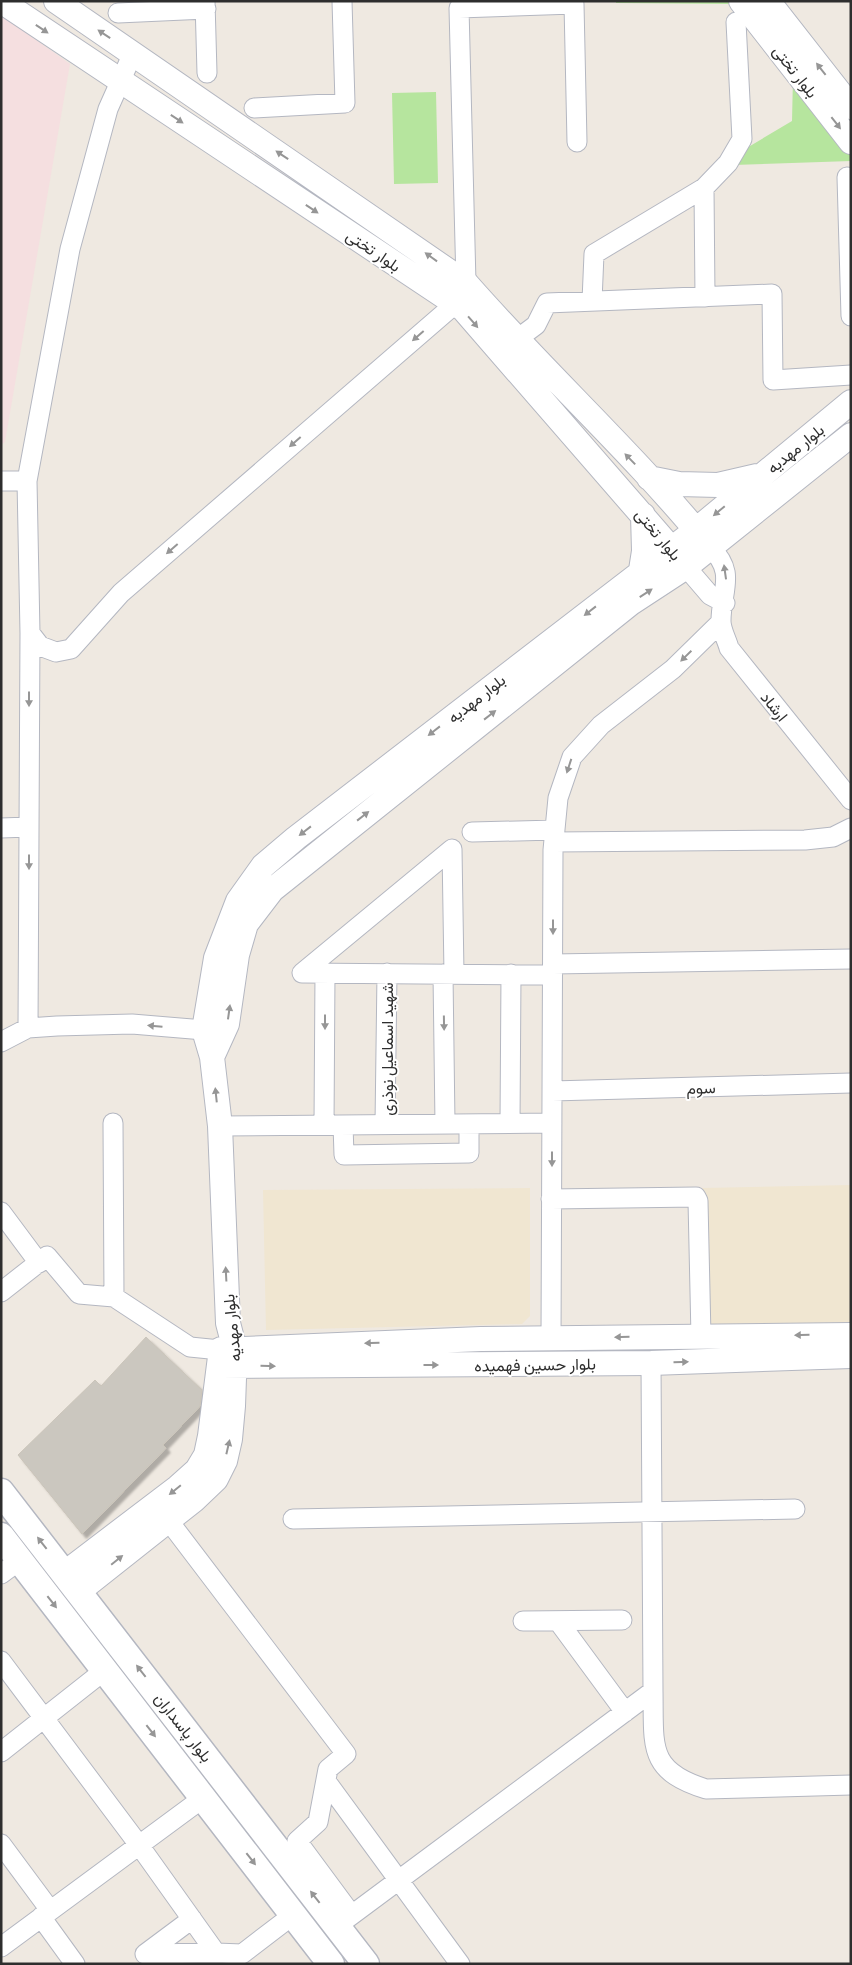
<svg xmlns="http://www.w3.org/2000/svg" width="852" height="1965" viewBox="0 0 852 1965" font-family="'Exo 2',Vazirmatn,sans-serif">
	<style>
		.education { fill: #f0e6d1 }
		.medical { fill: #f5dfe0 }
		.green { fill: #b6e59e }
		.building { fill: #cbc7bf; stroke: #cbc5ba; filter: url(#shadow) }
		.lines { fill: none; stroke-linecap: round; stroke-linejoin: round }
		.minor-casing { stroke: #b4b7c1; stroke-width: 21 }
		.tertiary-casing { stroke: #b4b7c1; stroke-width: 26 }
		.secondary-casing { stroke: #b4b7c1; stroke-width: 29 }
		.minor { stroke: #fff; stroke-width: 19 }
		.tertiary { stroke: #fff; stroke-width: 24 }
		.secondary { stroke: #fff; stroke-width: 26 }
		.oneway { fill: #969696 }
		.labels { text-anchor: middle; dominant-baseline: central; stroke-width: 4; stroke-linejoin: round; paint-order: stroke }
		.street-label { font-size: 16px; fill: #2e2e2e; stroke: #fff }
	</style>
	<defs>
		<filter id="shadow"><feDropShadow dx="4.5" dy="4.5" stdDeviation="1" flood-color="#0004"/></filter>
	</defs>
	<rect width="100%" height="100%" fill="#efe9e1"/>
	<path class="education" d="M851,1185V1323L705,1327L702,1188Z
		M530,1188V1316L522,1324L266,1330L263,1190Z"/>
	<path class="medical" d="M1,15L70,64L5,442L1,445Z"/>
	<path class="green" d="M616,1H731L733,4L616,3Z
		M793,77L851,153V161L733,165L745,149L792,121Z
		M436,92L438,183L394,184L392,93Z"/>
	<path class="building" d="M146,1337L202,1390L200,1406L163,1445L166,1448L82,1534L18,1455L95,1380L101,1386Z"/>
	<g class="lines">
		<defs>
			<path id="minor" d="M205,1L207,73
				M118,13L206,9
				M254,108L345,103L342,1
				M847,177L851,316
				M704,188L705,297
				M592,301L594,254L704,188L728,163L742,139L736,22
				M516,340L536,325L547,303L772,294L773,380L851,375
				M1,481H27
				M710,547C737,573 721,590 721,621C721,630 727,640 729,648L851,800
				M686,567L710,595L725,603
				M30,633L40,646L56,652L71,649L121,593L455,304L466,283L459,8L574,4L577,142
				M1,828L29,827
				M472,832L555,830
				M554,842L805,840L833,837L851,828
				M553,964L851,959
				M443,974L445,1124
				M454,974L452,849L302,973L552,975
				M28,1028L30,633L27,481L70,249L108,109L133,53
				M1,1042L28,1028L57,1026L132,1024L204,1030
				M552,1091L851,1083
				M113,1123L114,1297L190,1347L220,1350
				M510,1123L511,974
				M324,1125L325,973
				M343,1125L344,1155L469,1153V1124
				M385,1125L387,973
				M220,1126L552,1123
				M551,1199L696,1197L698,1201L701,1337
				M1,1212L39,1263
				M1,1292L47,1256L79,1294L114,1297
				M551,1338L553,850L558,798L572,757L601,725L673,669L721,622
				M651,1363L653,1691
				M293,1519L795,1509
				M168,1520L346,1754L328,1769L318,1822L297,1841L351,1914
				M1,1574L20,1560
				M523,1621L622,1620
				M558,1621L625,1712
				M1,1661L139,1845L216,1953L242,1954L293,1915
				M1,1752L105,1670
				M326,1781L460,1964
				M1,1844L50,1910
				M41,1917L75,1964
				M192,1919L145,1954L216,1953
				M337,1926L653,1691C654,1746 647,1771 706,1789L851,1785
				M1,1947L203,1798"/>
			<path id="tertiary" d="M1,1L463,309L682,561
				M56,1L466,283C543,371 631,451 706,542
				M741,1L851,142
				M768,1L851,107
				M649,478L679,484L718,485L757,476
				M641,570L644,551L643,515
				M212,1057L227,1024L237,955L246,924L272,890L631,603L686,567L851,435
				M220,1350L481,1339L851,1335
				M221,1366L651,1363L851,1356
				M65,1573L178,1487L197,1470L206,1455L210,1436L221,1349
				M79,1591L194,1500L216,1479L225,1461L230,1439L233,1406L235,1350L228,1323L220,1126L212,1057L204,1030L216,958L238,901L263,866L296,838L696,530L851,402"/>
			<path id="secondary" d="M1,1492L366,1964
				M1,1536L331,1964"/>
		</defs>
		<use href="#minor" class="minor-casing"/>
		<use href="#tertiary" class="tertiary-casing"/>
		<use href="#secondary" class="secondary-casing"/>
		<use href="#minor" class="minor"/>
		<use href="#tertiary" class="tertiary"/>
		<use href="#secondary" class="secondary"/>
	</g>
	<defs><path id="oneway-solid" d="M-6-.8H1V-3.2L6.5 0L1 3.2V.8H-6Z" transform="scale(1.25)"/></defs>
	<g class="oneway">
		<use href="#oneway-solid" transform="translate(42 29) rotate(34)"/>
		<use href="#oneway-solid" transform="translate(104 34) rotate(-146)"/>
		<use href="#oneway-solid" transform="translate(821 69) rotate(-128)"/>
		<use href="#oneway-solid" transform="translate(177 119) rotate(34)"/>
		<use href="#oneway-solid" transform="translate(836 123) rotate(52)"/>
		<use href="#oneway-solid" transform="translate(282 155) rotate(-146)"/>
		<use href="#oneway-solid" transform="translate(312 209) rotate(34)"/>
		<use href="#oneway-solid" transform="translate(431 257) rotate(-144)"/>
		<use href="#oneway-solid" transform="translate(473 322) rotate(49)"/>
		<use href="#oneway-solid" transform="translate(418 336) rotate(139)"/>
		<use href="#oneway-solid" transform="translate(295 442) rotate(139)"/>
		<use href="#oneway-solid" transform="translate(630 459) rotate(-134)"/>
		<use href="#oneway-solid" transform="translate(719 511) rotate(140)"/>
		<use href="#oneway-solid" transform="translate(172 549) rotate(139)"/>
		<use href="#oneway-solid" transform="translate(725 572) rotate(-98)"/>
		<use href="#oneway-solid" transform="translate(646 593) rotate(-33)"/>
		<use href="#oneway-solid" transform="translate(590 611) rotate(142)"/>
		<use href="#oneway-solid" transform="translate(686 656) rotate(136)"/>
		<use href="#oneway-solid" transform="translate(29 699) rotate(90)"/>
		<use href="#oneway-solid" transform="translate(490 715) rotate(-38)"/>
		<use href="#oneway-solid" transform="translate(434 731) rotate(142)"/>
		<use href="#oneway-solid" transform="translate(569 766) rotate(108)"/>
		<use href="#oneway-solid" transform="translate(363 816) rotate(-38)"/>
		<use href="#oneway-solid" transform="translate(305 831) rotate(142)"/>
		<use href="#oneway-solid" transform="translate(29 862) rotate(90)"/>
		<use href="#oneway-solid" transform="translate(553 927) rotate(90)"/>
		<use href="#oneway-solid" transform="translate(229 1012) rotate(-82)"/>
		<use href="#oneway-solid" transform="translate(325 1022) rotate(90)"/>
		<use href="#oneway-solid" transform="translate(444 1023) rotate(89)"/>
		<use href="#oneway-solid" transform="translate(155 1026) rotate(-175)"/>
		<use href="#oneway-solid" transform="translate(216 1095) rotate(-96)"/>
		<use href="#oneway-solid" transform="translate(552 1159) rotate(90)"/>
		<use href="#oneway-solid" transform="translate(226 1274) rotate(-93)"/>
		<use href="#oneway-solid" transform="translate(802 1335) rotate(179)"/>
		<use href="#oneway-solid" transform="translate(622 1337) rotate(179)"/>
		<use href="#oneway-solid" transform="translate(372 1343) rotate(178)"/>
		<use href="#oneway-solid" transform="translate(681 1362) rotate(-2)"/>
		<use href="#oneway-solid" transform="translate(431 1365)"/>
		<use href="#oneway-solid" transform="translate(268 1366) rotate(2)"/>
		<use href="#oneway-solid" transform="translate(228 1447) rotate(-77)"/>
		<use href="#oneway-solid" transform="translate(175 1490) rotate(141)"/>
		<use href="#oneway-solid" transform="translate(42 1543) rotate(-128)"/>
		<use href="#oneway-solid" transform="translate(117 1560) rotate(-39)"/>
		<use href="#oneway-solid" transform="translate(52 1602) rotate(52)"/>
		<use href="#oneway-solid" transform="translate(141 1671) rotate(-128)"/>
		<use href="#oneway-solid" transform="translate(151 1731) rotate(52)"/>
		<use href="#oneway-solid" transform="translate(251 1859) rotate(52)"/>
		<use href="#oneway-solid" transform="translate(315 1897) rotate(-128)"/>
	</g>
	<g class="labels">
		<g class="street-label">
			<text transform="translate(796 71) rotate(52)">بلوار تختی</text>
			<text transform="translate(374 250) rotate(34)">بلوار تختی</text>
			<text transform="translate(795 448) rotate(-39)">بلوار مهدیه</text>
			<text transform="translate(659 534) rotate(50)">بلوار تختی</text>
			<text transform="translate(476 698) rotate(-38)">بلوار مهدیه</text>
			<text transform="translate(775 706) rotate(51)">ارشاد</text>
			<text transform="translate(386 1049) rotate(-90)">شهید اسماعیل نوذری</text>
			<text transform="translate(701 1087) rotate(-2)">سوم</text>
			<text transform="translate(231 1328) rotate(-96)">بلوار مهدیه</text>
			<text transform="translate(535 1364) rotate(-1)">بلوار حسین فهمیده</text>
			<text transform="translate(184 1727) rotate(52)">بلوار پاسداران</text>
		</g>
	</g>
	<rect width="852" height="1965" fill="none" stroke="#2e2e2e" stroke-width="5"/>
</svg>
